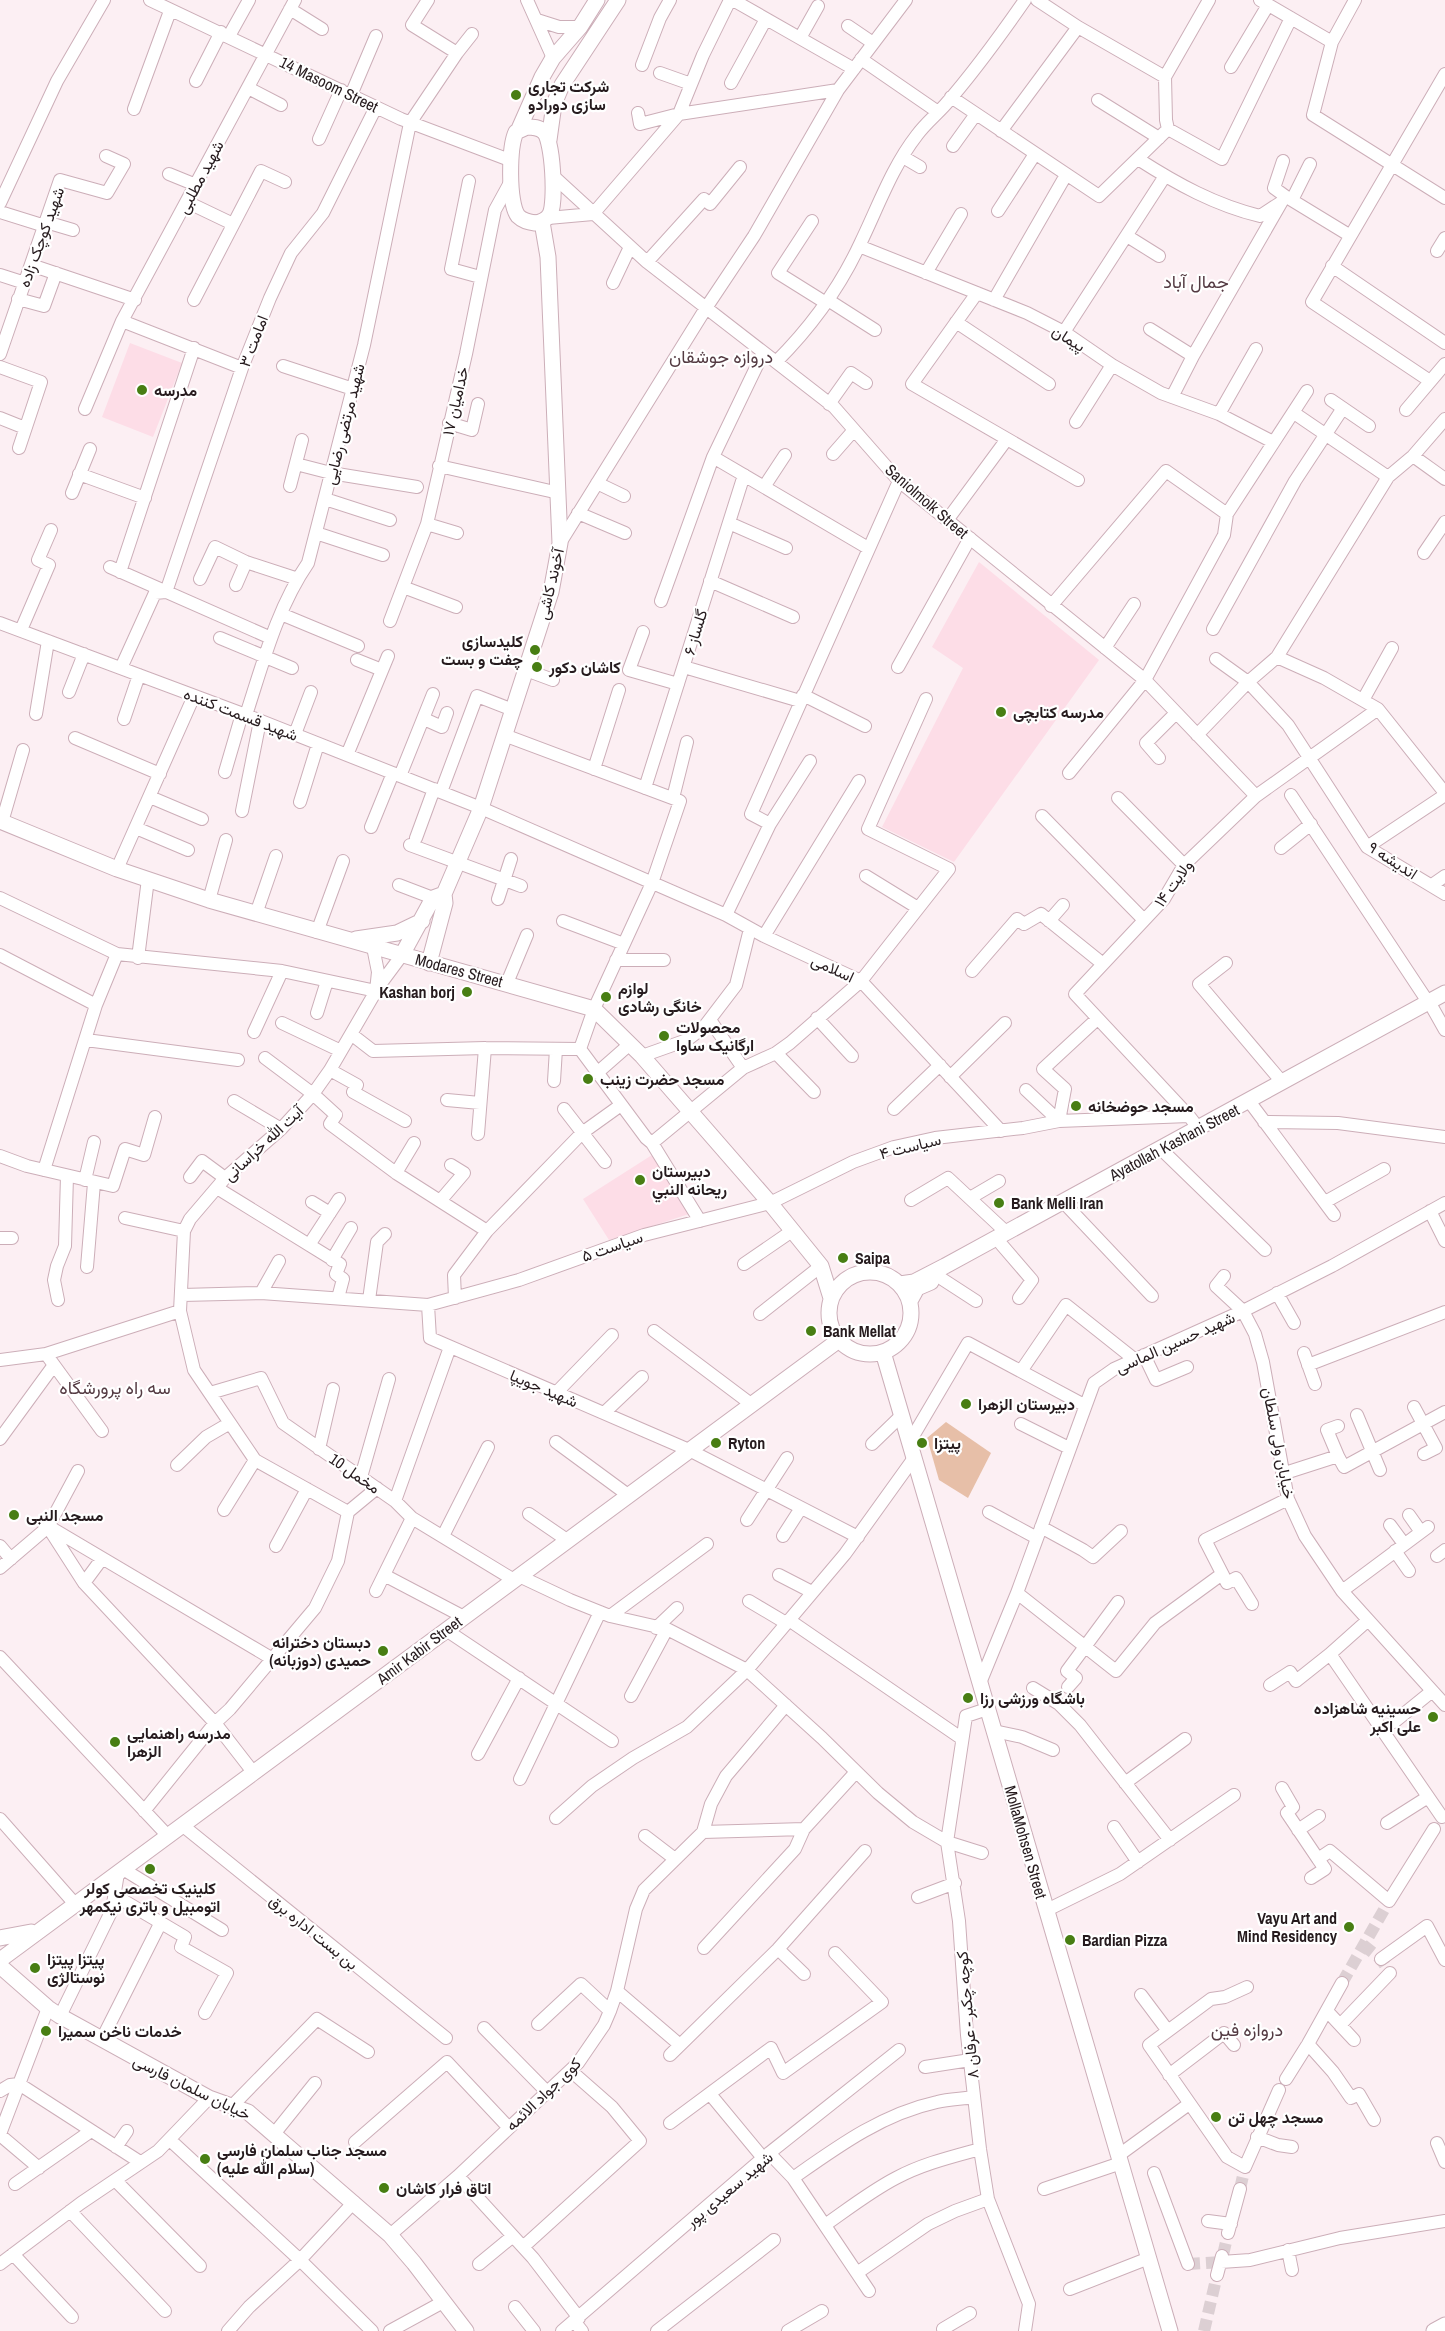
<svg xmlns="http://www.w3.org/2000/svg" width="1445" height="2331" viewBox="0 0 1445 2331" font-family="'Archivo Narrow',Vazirmatn,sans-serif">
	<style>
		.built { fill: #fddde7 }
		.green { fill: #e7bfa8 }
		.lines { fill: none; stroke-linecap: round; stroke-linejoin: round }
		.minor-tunnel { stroke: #dccfd3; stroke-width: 12; stroke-dasharray: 12 6; stroke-linecap: butt }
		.minor-casing { stroke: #ccaeb8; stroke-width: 14 }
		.major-casing { stroke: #ccaeb8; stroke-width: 17 }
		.minor { stroke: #fff; stroke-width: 12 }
		.major { stroke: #fff; stroke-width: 15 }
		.poi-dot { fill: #487e13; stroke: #fff; stroke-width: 2 }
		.labels { text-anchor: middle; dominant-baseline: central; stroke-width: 4.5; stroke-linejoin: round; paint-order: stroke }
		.street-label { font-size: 16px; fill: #261b1e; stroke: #fff }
		.poi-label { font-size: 16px; font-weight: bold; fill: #261b1e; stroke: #fff; text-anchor: start }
		.neighbourhood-label { font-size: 18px; fill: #543b43; stroke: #fff }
	</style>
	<rect width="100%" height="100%" fill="#fceff3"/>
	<path class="built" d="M130,343L182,363L153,437L102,417Z
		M979,562L1099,660L954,862L882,827L963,668L932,647Z
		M652,1155L689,1214L609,1240L583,1199Z"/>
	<path class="green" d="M946,1422L991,1453L968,1498L939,1480L927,1438Z"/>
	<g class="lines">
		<path class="minor-tunnel" d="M1363,1945L1381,1959L1390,1973
			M1342,1983L1389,1901
			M1240,2189L1245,2167
			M1223,2255L1228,2233
			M1188,2264L1221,2262
			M1204,2331L1217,2275"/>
		<defs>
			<path id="minor" d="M150,0L401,119L512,161
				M428,0L412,25L457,53
				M527,0L553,58
				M733,0L854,69
				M1037,0L1078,27L1165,77
				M1260,0L1332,42
				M1355,0L1332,42L1313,115L1445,198
				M290,9L322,29
				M537,20L559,27H580
				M848,26L873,43
				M229,36L249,0
				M800,38L818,6
				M861,59L938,112
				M642,65L660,18L670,0
				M1231,67L1268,5
				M660,73L691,84
				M1165,77L1166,120L1168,129L1222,159L1291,18
				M1165,77L1209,0
				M196,81L221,32
				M731,83L766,19
				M248,88L281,105
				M351,95L376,36
				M951,97L1099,196L1168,129
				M1098,100L1159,138
				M134,109L170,11
				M638,113L640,124L679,114L838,90L906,0
				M1001,131L1078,27
				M319,139L341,90
				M953,146L976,114
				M903,157L920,167
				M1138,159C1177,184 1215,205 1260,216L1280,203
				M1283,161L1274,188L1285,196
				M169,174L196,185
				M552,175L647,262L834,407L899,481L1145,680L1256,796
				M469,181L451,269L480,277
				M1292,200L1310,164
				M187,202L233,224
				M0,203L57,81L104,0
				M998,211L1035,154
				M0,212L45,226
				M593,214L679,114L703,55L730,0
				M548,218L593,214
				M812,221L778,273L826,303
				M46,222L73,230
				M1127,236L1159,256
				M859,246L1027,313L1064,332L1112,365L1161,393L1219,414L1273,442
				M1437,251L1445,238
				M647,262L704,199L710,204L740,167
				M31,265L135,300
				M1332,266L1445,343
				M926,273L961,214
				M0,275L25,283
				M613,283L630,247
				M977,293L912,384L1078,480
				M18,299L44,306L56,273
				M194,300L261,171L285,182
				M828,300L875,330
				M994,300L1066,175
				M122,321L242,368
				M956,322L1049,384
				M1150,329L1193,356
				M1064,332L1165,176
				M0,354L60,180L107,193L124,164L106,156
				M776,362C811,327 839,289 860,244C878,207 892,167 917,135C925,124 936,115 945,105C974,72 1000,36 1025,0
				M283,366L353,389
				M0,367L41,382L19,448
				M1430,381L1312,302L1445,74
				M1172,397L1193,356L1285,196L1349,235
				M1331,400L1369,426
				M829,404L851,373L866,383
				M85,409L122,321L295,0
				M1406,410L1445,364
				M1294,413L1388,477
				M1219,414L1256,349
				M0,418L25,428
				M1076,422L1112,365
				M449,423L472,430L478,404
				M833,454L854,430
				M1413,456L1445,479
				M713,457L868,548
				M296,464L331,473L417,487
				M439,466L559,493
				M79,474L145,498
				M597,483L624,496
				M290,486L302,440
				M764,487L785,455
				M72,493L90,449
				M325,499L390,520
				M578,513L625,533
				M948,519L1007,439
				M729,523L786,548
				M427,524L457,533
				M316,533L383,555
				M560,543L706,308L754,236L838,90
				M1424,553L1445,522
				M110,567L271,638
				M120,572L194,348
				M200,579L215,547L246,562L298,579
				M710,581L793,617
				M236,585L246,562
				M403,587L456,607
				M661,601L713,457L763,353
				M1051,606L1166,471L1227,514
				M281,614L358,646
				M390,621L427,524L466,354L495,210L512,179
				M0,623L246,715L481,808L726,915L764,936L861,981L1001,1131
				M1213,629L1295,481L1343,408
				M21,630L49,565L38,560L51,530
				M643,632L629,670L678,684
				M220,638L292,668
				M1105,648L1134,604
				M1277,657L1324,678L1378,709L1445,793
				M1216,659L1248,682L1288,725L1367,847L1445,894
				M357,660L382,670
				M684,667L800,701
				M898,667L970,538
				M121,668L155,593L166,592L242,368L270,298L291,253L323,213L376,107
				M526,670L553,680
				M69,692L84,654
				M803,695L865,726
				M1363,700L1392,648
				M36,714L48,641
				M246,715C263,663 277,608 308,563L364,345L410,123L457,53L472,34
				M124,719L139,675
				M424,719L442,727L447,713
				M295,734L311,692
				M504,735L680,801L652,883L594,1009L580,1049
				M1197,735L1248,682L1277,657L1388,477L1413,456L1445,419
				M75,738L160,774
				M347,755L388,656
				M1159,758L1146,743L1176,713
				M594,769L619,690
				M225,772L242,714
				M1069,773L1145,680L1224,535L1227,514L1307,391
				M400,776L433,694
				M645,788L744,475
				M441,792L477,696L513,710
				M1291,795L1428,1002
				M150,797L202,819
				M673,798L687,742
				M1118,798L1184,865
				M300,802L318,744
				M242,811L260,721
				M1042,816L1144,920
				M2,822L23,750
				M770,824L810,761
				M371,827L393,773
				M136,828L188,850
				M416,838L434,789
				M410,845L521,886
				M1367,847L1445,795
				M1281,848L1311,824
				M117,869L194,696
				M866,876L918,908
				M399,885L433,898
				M1432,885L1445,876
				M0,898L117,954L282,971L376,991
				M498,899L511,859
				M209,900L226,840
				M256,914L276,856
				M726,915L770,824L751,814L899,481
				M563,921L624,944
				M1049,921L1063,905
				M317,932L343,861
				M764,936L859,781
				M0,955L96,1005
				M138,958L148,879
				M616,960H664
				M1226,963L1199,984L1282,1082
				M972,971L1017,919L1024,924L1041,914L1103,964
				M507,983L527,935
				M376,990L402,955
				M1432,1007L1445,1030
				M317,1013L327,981
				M817,1018L852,1056
				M710,1020L743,1068
				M282,1023L341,1051
				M254,1032L282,971
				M351,1034L373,1051L485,1048L580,1049
				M86,1040L238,1060
				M580,1049L646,1138L652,1143L700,1221
				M776,1053L814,1092
				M642,1056L687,1040L704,1027L736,985L750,929
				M265,1058L313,1094L336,1115L330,1124L396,1173L487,1231
				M330,1070L357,1085L353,1092L405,1121
				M597,1073L630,1044
				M950,1077L1005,1023
				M554,1081L556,1049
				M1026,1090L1059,1121
				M447,1100L480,1103
				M234,1101L281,1129
				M1252,1105L1334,1215
				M564,1109L605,1162
				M894,1109L940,1065
				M1189,1116L1075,994L1164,899L1184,865L1256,796L1378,709
				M1059,1121L1065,1089L1043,1069L1097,1019
				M1264,1122L1338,1123L1445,1137
				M478,1134L485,1048
				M652,1143L743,1068L776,1053L790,1043L861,981L949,869L868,829L926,699
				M1165,1153L1265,1250
				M0,1156L27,1166L113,1186L125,1149L144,1155L155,1117
				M44,1170L96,1005L117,954
				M396,1173L414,1143
				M190,1177L202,1161L225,1178
				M85,1180L94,1142
				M217,1188L340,1264L336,1274L343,1279L338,1298
				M970,1198L999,1181
				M911,1200L948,1178L1007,1233
				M440,1201L464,1173L451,1165
				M312,1202L330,1213
				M1325,1202L1384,1169
				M1067,1206L1152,1296
				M1430,1211L1445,1241
				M125,1218L184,1231
				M0,1238H12
				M1001,1244L1032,1280L1019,1298
				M309,1245L339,1199
				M332,1260L351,1228
				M744,1264L792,1231
				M87,1267L94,1183
				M1224,1276L1216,1286L1243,1311L1255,1334L1263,1362L1288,1499L1305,1536L1342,1591L1445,1705
				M939,1277L976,1301
				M261,1293L279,1261
				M1277,1293L1294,1323
				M182,1295L261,1293L428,1305L519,1280L644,1235L770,1203L853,1162L894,1147L935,1138L1023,1128L1059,1121L1189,1116L1199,1129
				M455,1298L454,1275L487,1231L582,1133L621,1105
				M58,1300L54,1280L57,1266L65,1246L67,1176
				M369,1300L377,1242L385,1234
				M428,1305L430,1338L689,1450L858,1537
				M760,1314L821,1266
				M654,1331L751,1404
				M1304,1353L1315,1384
				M46,1354L102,1431
				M1144,1355L1156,1380L1187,1367
				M0,1360L46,1354L180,1311
				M1308,1365L1445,1312
				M1021,1371L1066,1305L1134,1359
				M210,1393L261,1378L283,1423L395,1501L412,1518L514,1580
				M556,1393L612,1335
				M1414,1407L1436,1448L1424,1454
				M604,1413L642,1377
				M1357,1415L1380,1470
				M1021,1424L1069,1448
				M1338,1426L1327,1430L1338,1456
				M0,1439L54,1365
				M556,1442L628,1495
				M909,1443L968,1343L1084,1405
				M872,1444L901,1416
				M319,1449L333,1389
				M177,1465L206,1437L230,1423
				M1282,1474L1338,1456L1344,1467L1445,1412
				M361,1477L389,1379
				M395,1501L450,1347
				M224,1510L255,1460
				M348,1512L255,1460L194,1370L180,1311L184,1231L190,1219L225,1178L281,1129L313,1094L330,1070L376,991L378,972L373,947
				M989,1512L1037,1538
				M529,1514L567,1540
				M1409,1515L1421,1532
				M747,1520L787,1458
				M1390,1525L1404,1544
				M48,1527L84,1583L215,1723L253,1772
				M1041,1527L1083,1550L1093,1557L1121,1531
				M53,1529L271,1658
				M443,1536L488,1447
				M783,1536L801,1508
				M0,1546L11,1559
				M276,1546L307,1489
				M1395,1551L1409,1571
				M1437,1556L1445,1550
				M0,1568L48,1527L78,1471
				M384,1575L464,1617
				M779,1575L812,1592
				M519,1576L570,1600L610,1616L667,1629L747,1670L822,1738L878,1793L913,1822L947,1842L982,1853
				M84,1583L101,1560
				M376,1591L412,1518
				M1342,1591L1428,1527
				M1017,1593L1116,1671L1155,1623L1222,1574
				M749,1601L786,1623
				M1252,1604L1236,1578L1227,1583L1205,1540L1288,1499
				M610,1616L707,1544
				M789,1620L961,1738
				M1367,1621L1330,1654L1442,1817
				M656,1628L677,1608
				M446,1630L612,1741
				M0,1657L168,1836
				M980,1683L1017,1593L1094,1383L1114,1369L1243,1311L1332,1266L1445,1203
				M1270,1685L1290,1672L1296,1681L1330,1654
				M1068,1687L1076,1678L1067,1671L1118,1602
				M1033,1688L1059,1704L1080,1725L1170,1840
				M631,1696L667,1629
				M987,1709L966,1716L947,1842L959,1921L967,2035L980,2149L988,2199L1029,2304L1025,2331
				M1394,1722L1431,1692
				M994,1731L1022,1737L1053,1750
				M478,1754L519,1678
				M520,1779L600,1612
				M1125,1783L1185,1739
				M1282,1788L1293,1807L1287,1813L1318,1859
				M144,1811L215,1723L230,1709L315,1608L338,1561L348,1512L377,1488
				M556,1818L592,1786L633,1758L687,1727L747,1670L845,1554L914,1458
				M0,1819L75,1904
				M1387,1823L1428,1797
				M182,1825L446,2038
				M1114,1827L1138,1862
				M1298,1830L1319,1816
				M703,1832L804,1829
				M645,1836L675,1859
				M123,1869L222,1930
				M1311,1878L1325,1869L1318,1859L1330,1851L1389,1901L1434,1829
				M114,1895L185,1937L181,1947L227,1973L205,2013
				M918,1897L955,1883
				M1047,1910L1120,1874L1234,1795
				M704,1948L795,1849L804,1829L856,1772
				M778,1949L804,1974
				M1381,1959L1427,1926L1445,1960
				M1247,1987L1225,1997L1211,1999L1149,2045L1227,2157L1245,2167L1279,2090
				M617,1991L680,2045
				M1141,1995L1168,2031
				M1327,2011L1354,2040
				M60,2016L112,1910L118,1873
				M538,2024L581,1984L610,2011
				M1341,2024L1390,1973
				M484,2028L547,2092
				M102,2039L160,1924
				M1308,2044L1333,2072L1351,2098L1359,2094L1374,2120
				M670,2055L778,1949L865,1851
				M925,2067L970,2060
				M1169,2075L1224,2033L1234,2045
				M1286,2079L1308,2044L1342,1983
				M0,2091L10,2085L19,2084L140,2162
				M710,2094L763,2158
				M233,2105L317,2019L368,2052
				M670,2123L771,2048L783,2073L882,2002L835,1953
				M0,2134L48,2008
				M274,2134L315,2083
				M0,2135L39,2168
				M1257,2137L1278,2145L1292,2147
				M170,2140L300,2260L372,2331
				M355,2142L447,2062L509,2128
				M1437,2143L1445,2162
				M116,2147L127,2131
				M769,2153L793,2178L869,2291
				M1119,2155L1189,2104
				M1154,2173L1188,2264
				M458,2176L533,2258L579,2318
				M793,2178C837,2147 882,2114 937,2102C949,2099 962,2099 974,2097
				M115,2180L200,2266
				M15,2184L91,2131
				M1044,2189L1121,2163
				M70,2211L165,2311
				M1208,2221L1231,2224
				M825,2225C848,2209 871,2191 896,2178C922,2164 951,2157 980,2149
				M1228,2233L1240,2189
				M390,2235L458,2176L578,2063L604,2025L610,2011L617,1991L636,1909L644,1890L703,1832L711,1804L726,1776L786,1705
				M523,2247L640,2141L612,2107L571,2071
				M1288,2250L1292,2270
				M13,2254L72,2317
				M1221,2262L1250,2260L1340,2238L1445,2221
				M0,2264L81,2203L158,2151L209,2098
				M479,2264L513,2236
				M857,2273L928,2224L955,2211L988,2199
				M1217,2275L1222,2256
				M1070,2289L1149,2258
				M515,2307L534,2331
				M574,2321L582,2331
				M943,2329L970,2313
				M228,2331L249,2307L300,2260L354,2202
				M390,2331L443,2302
				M562,2331L763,2158L899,2050
				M657,2331L774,2240
				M788,2331L822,2311"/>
			<path id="major" d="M527,127C533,127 539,127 544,132C553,141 556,203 550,214C547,220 541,222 535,223C528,222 523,221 518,216C508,203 509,147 516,132Z
				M519,129L542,77L553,58L580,27L597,0
				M549,140L554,104L562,85L618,0
				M0,821L117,869L209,900L594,1009L642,1056L770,1203L821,1266L831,1298
				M356,939L397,933L422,921
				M402,955L433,898L444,894
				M429,963L445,903L444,894L481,808L551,592L560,543L548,257L542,222
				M829 1313a41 41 0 1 1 82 0a41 41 0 1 1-82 0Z
				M900,1284L914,1282L945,1266L1445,993
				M910,1301L917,1288L931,1282
				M883,1352L1170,2331
				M0,1938L31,1932
				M0,1960L839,1340
				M0,1966L48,2008L60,2016L209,2098L248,2112L390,2235L414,2263L466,2331
				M1434,2331L1445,2325"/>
		</defs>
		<use href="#minor" class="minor-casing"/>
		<use href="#major" class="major-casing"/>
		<use href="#minor" class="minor"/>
		<use href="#major" class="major"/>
	</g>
	<g class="poi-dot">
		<circle cx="516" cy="95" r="6"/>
		<circle cx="142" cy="390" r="6"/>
		<circle cx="535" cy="650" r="6"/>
		<circle cx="537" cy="667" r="6"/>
		<circle cx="1001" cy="712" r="6"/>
		<circle cx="467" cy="992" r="6"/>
		<circle cx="606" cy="997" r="6"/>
		<circle cx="664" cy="1036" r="6"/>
		<circle cx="588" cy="1079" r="6"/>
		<circle cx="1076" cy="1106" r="6"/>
		<circle cx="640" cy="1180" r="6"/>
		<circle cx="999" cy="1203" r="6"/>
		<circle cx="843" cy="1258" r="6"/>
		<circle cx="811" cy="1331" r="6"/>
		<circle cx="966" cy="1404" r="6"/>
		<circle cx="716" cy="1443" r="6"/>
		<circle cx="922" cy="1443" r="6"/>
		<circle cx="14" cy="1515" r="6"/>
		<circle cx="383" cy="1651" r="6"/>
		<circle cx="968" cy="1698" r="6"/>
		<circle cx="1433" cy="1717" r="6"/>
		<circle cx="115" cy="1742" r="6"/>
		<circle cx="150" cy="1869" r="6"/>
		<circle cx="1349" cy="1927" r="6"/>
		<circle cx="1070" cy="1940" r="6"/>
		<circle cx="35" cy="1968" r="6"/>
		<circle cx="46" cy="2031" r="6"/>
		<circle cx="1216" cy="2117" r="6"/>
		<circle cx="205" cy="2159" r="6"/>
		<circle cx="384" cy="2188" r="6"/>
	</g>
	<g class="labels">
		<g class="street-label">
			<text transform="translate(329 84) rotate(26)">14 Masoom Street</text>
			<text transform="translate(200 177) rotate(-62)">شهید مطلبی</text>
			<text transform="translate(41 237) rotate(-70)">شهید کوچک زاده</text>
			<text transform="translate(1069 338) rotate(32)">پیمان</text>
			<text transform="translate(253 341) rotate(-69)">امامت ۳</text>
			<text transform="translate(455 401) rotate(-77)">خدامیان ۱۷</text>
			<text transform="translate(344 424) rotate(-76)">شهید مرتضی رضایی</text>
			<text transform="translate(927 501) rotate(41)">Saniolmolk Street</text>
			<text transform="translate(550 584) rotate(-77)">آخوند کاشی</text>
			<text transform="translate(695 632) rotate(-73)">گلساز ۶</text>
			<text transform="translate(241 714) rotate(21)">شهید قسمت کننده</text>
			<text transform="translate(1393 860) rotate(33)">اندیشه ۹</text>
			<text transform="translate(1173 883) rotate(-54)">ولایت ۱۴</text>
			<text transform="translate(833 968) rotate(25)">اسلامی</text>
			<text transform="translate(459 970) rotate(15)">Modares Street</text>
			<text transform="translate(1174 1142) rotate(-28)">Ayatollah Kashani Street</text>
			<text transform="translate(263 1143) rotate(-43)">آیت الله خراسانی</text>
			<text transform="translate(910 1146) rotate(-14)">سیاست ۴</text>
			<text transform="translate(612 1246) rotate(-19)">سیاست ۵</text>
			<text transform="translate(1175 1342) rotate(-24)">شهید حسین الماسی</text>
			<text transform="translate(544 1388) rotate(23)">شهید جویپا</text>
			<text transform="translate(1279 1443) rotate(79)">خیابان ولی سلطان</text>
			<text transform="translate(355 1473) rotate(35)">مخمل 10</text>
			<text transform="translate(419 1650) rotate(-37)">Amir Kabir Street</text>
			<text transform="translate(1026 1842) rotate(74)">MollaMohsen Street</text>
			<text transform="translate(314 1932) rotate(39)">بن بست اداره برق</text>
			<text transform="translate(967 2015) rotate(-95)">کوچه چکبر - عرفان ۸</text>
			<text transform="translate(192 2087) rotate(26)">خیابان سلمان فارسی</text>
			<text transform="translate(543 2094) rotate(-44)">کوی جواد الائمه</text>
			<text transform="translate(729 2189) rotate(-40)">شهید سعیدی پور</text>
		</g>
		<g class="poi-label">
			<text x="528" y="86">شرکت تجاری<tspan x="528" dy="18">سازی دورادو</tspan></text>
			<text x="154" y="390">مدرسه</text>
			<text x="523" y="641" text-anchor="end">کلیدسازی<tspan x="523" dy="18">چفت و بست</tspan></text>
			<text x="549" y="667">کاشان دکور</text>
			<text x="1013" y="712">مدرسه کتابچی</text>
			<text x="618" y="988">لوازم<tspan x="618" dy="18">خانگی رشادی</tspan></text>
			<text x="455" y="992" text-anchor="end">Kashan borj</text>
			<text x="676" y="1027">محصولات<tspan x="676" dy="18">ارگانیک ساوا</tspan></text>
			<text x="600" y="1079">مسجد حضرت زینب</text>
			<text x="1088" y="1106">مسجد حوضخانه</text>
			<text x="652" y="1171">دبيرستان<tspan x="652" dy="18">ريحانه النبي</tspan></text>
			<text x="1011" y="1203">Bank Melli Iran</text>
			<text x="855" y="1258">Saipa</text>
			<text x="823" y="1331">Bank Mellat</text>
			<text x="978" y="1404">دبیرستان الزهرا</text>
			<text x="728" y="1443">Ryton</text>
			<text x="934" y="1443">پیتزا</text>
			<text x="26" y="1515">مسجد النبی</text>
			<text x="371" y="1642" text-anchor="end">دبستان دخترانه<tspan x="371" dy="18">حمیدی (دوزبانه)</tspan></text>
			<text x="980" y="1698">باشگاه ورزشی رزا</text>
			<text x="1421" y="1708" text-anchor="end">حسینیه شاهزاده<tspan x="1421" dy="18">علی اکبر</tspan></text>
			<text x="127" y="1733">مدرسه راهنمایی<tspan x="127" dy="18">الزهرا</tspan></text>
			<text x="150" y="1888" text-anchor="middle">کلینیک تخصصی کولر<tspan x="150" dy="18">اتومبیل و باتری نیکمهر</tspan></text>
			<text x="1337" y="1918" text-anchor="end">Vayu Art and<tspan x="1337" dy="18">Mind Residency</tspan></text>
			<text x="1082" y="1940">Bardian Pizza</text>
			<text x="47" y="1959">پیتزا پیتزا<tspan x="47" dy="18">نوستالژی</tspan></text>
			<text x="58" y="2031">خدمات ناخن سمیرا</text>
			<text x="1228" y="2117">مسجد چهل تن</text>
			<text x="217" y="2150">مسجد جناب سلمان فارسی<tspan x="217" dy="18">(سلام الله علیه)</tspan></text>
			<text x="396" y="2188">اتاق فرار کاشان</text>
		</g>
		<g class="neighbourhood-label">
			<text x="1196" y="281">جمال آباد</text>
			<text x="721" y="356">دروازه جوشقان</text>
			<text x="115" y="1387">سه راه پرورشگاه</text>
			<text x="1247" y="2029">دروازه فین</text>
		</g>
	</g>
</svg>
